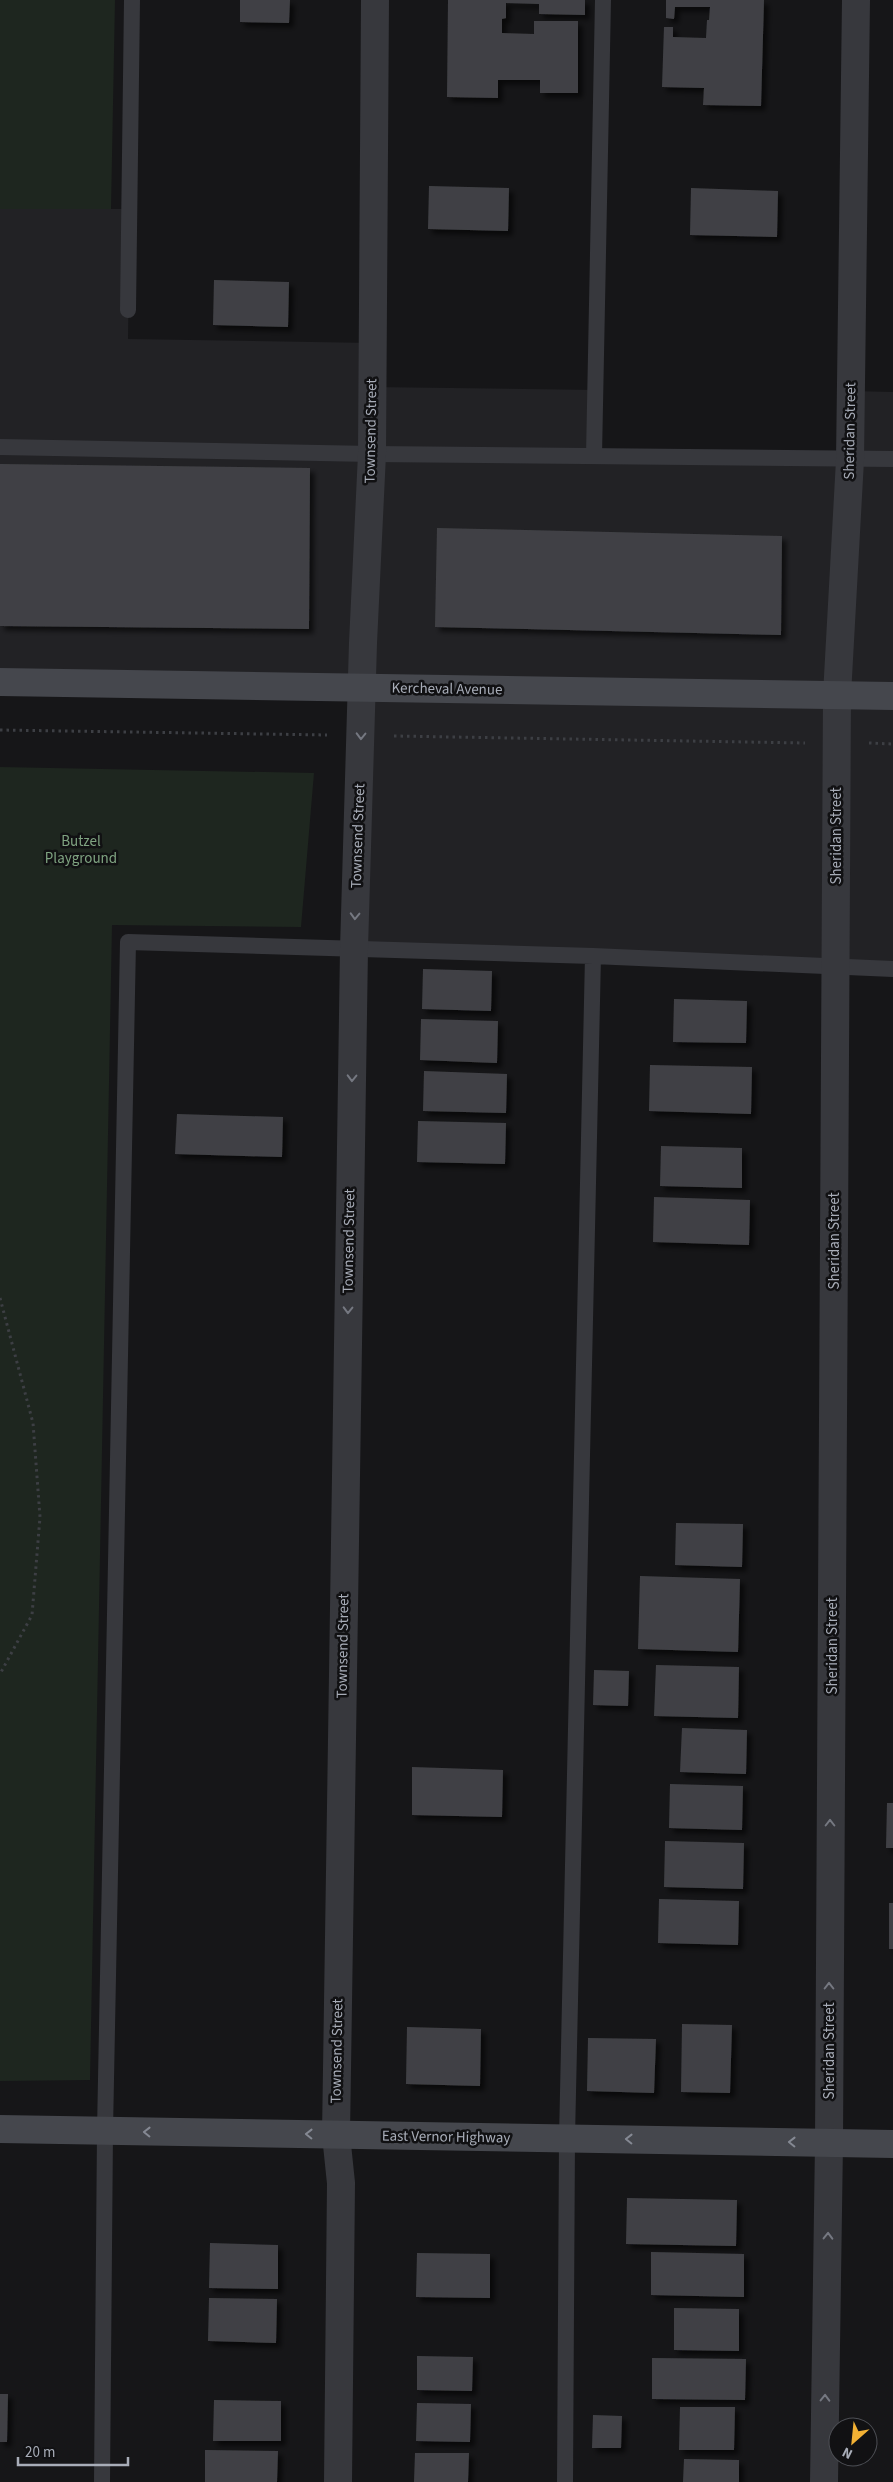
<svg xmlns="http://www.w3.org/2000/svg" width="893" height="2482" viewBox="0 0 893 2482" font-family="'Source Sans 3',sans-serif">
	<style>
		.built { fill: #222225 }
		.green { fill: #1e261f }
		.building { fill: #404145; filter: url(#shadow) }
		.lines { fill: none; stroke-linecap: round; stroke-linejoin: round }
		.path { stroke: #3d3f44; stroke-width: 3; stroke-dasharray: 2.5 4; stroke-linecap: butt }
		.lane { stroke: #37383d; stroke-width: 16 }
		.street { stroke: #37383d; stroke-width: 28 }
		.secondary { stroke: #45474d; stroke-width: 28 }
		.oneway { stroke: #757881 }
		.oneway2 { stroke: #858993 }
		.labels { text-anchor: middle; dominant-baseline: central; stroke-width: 5; stroke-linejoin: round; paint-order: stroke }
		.street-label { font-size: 15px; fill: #a8adb8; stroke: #111113 }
		.park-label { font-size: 15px; fill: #7fa381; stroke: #111113 }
	</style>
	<defs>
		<filter id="shadow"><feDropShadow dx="4.5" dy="4.5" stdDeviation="2.5" flood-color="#0009"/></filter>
	</defs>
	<rect width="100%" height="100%" fill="#161618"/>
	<path class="built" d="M0,209H130L128,339L372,343V387L596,390L594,456L850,460L851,391L893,392V969L354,949L362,687L0,682Z"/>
	<path class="green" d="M0,0H115L111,209H0Z
		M0,767L314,773L301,927L112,925L90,2080L0,2081Z"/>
	<path class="building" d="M240,0H290L289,23L240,22Z
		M448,0H585V15L539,14V4L506,3V18L502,19V33L534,34V21H578V93H540V80H498V98L447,97Z
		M666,0H764L761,106L703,105L704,88L662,87L664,27H673V37L706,38L707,20H709L710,7H675L674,19L666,18Z
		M429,186L509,188L508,231L428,229Z
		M691,188L778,191L777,237L690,235Z
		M214,280L289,282L288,327L213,325Z
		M0,464L310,468L309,629L0,626Z
		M437,528L782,536L781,635L435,627Z
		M423,969L492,971L491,1011L422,1009Z
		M674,999L747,1001L746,1043L673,1042Z
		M421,1019L498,1021L497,1063L420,1060Z
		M650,1065L752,1067L751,1114L649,1111Z
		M424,1071L507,1074L506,1113L423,1111Z
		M177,1114L283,1117L282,1157L175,1154Z
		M418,1121L506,1123L505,1164L417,1162Z
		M661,1146L742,1148V1188L660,1186Z
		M654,1197L750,1200L749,1245L653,1242Z
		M676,1523L743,1524L742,1567L675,1565Z
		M640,1576L740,1579L738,1652L638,1649Z
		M656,1665L739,1667L738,1718L654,1716Z
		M594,1670L629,1671L628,1706L593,1705Z
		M682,1728L747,1730L746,1774L680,1772Z
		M412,1767L503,1770L502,1817L412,1815Z
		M670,1784L743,1786L742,1830L669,1828Z
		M887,1803H893V1848H886Z
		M665,1841L744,1843L743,1889L664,1887Z
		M659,1899L739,1901L738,1945L658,1943Z
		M889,1903H893V1949H889Z
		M682,2024L732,2025L730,2093L681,2092Z
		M407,2027L481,2029L480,2086L406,2084Z
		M588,2038L656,2039L654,2093L587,2091Z
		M627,2198L737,2200L736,2246L626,2244Z
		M210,2243L278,2245V2289L209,2288Z
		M651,2252L744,2254V2297L651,2295Z
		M417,2253L490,2254V2298L416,2297Z
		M209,2298L277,2299L276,2343L208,2341Z
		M674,2308L739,2309V2351L674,2350Z
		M417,2356L473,2357L472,2391L417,2390Z
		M652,2358L746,2359L745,2400L652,2399Z
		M0,2394H8L7,2442H0Z
		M214,2400L281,2401V2441H213Z
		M417,2403L471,2404L470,2442L416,2441Z
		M680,2407H735L734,2450H679Z
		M593,2415L622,2416L621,2448H592Z
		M205,2450L278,2451L277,2482H205Z
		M415,2453H469L468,2482H414Z
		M684,2459L739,2460V2482H683Z"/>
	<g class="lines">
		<path class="path" d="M0,730L327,735
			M394,736L805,743
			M869,743L893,744
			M0,1298L33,1423L40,1517L32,1615L0,1674"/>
		<path class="lane" d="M128,310L132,0
			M0,447L372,454L893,459
			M594,456L603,0
			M102,2482L105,2131L128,942L593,956L893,969
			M565,2482L567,2138L593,956"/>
		<path class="street" d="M338,2482L341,2183L336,2135L354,949L363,643L372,454L375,0
			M824,2482L829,2143L837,695L850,460L856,0"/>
		<path class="secondary" d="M0,682L893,696
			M0,2129L893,2144"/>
	</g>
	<defs><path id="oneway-chevron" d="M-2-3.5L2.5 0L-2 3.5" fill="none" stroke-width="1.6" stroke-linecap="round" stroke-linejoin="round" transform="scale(1.25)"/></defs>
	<g class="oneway">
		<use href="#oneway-chevron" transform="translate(361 736) rotate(91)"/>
		<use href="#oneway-chevron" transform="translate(355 916) rotate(92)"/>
		<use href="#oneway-chevron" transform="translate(352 1078) rotate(91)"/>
		<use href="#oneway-chevron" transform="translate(348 1310) rotate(91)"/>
		<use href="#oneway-chevron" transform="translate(830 1823) rotate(-90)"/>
		<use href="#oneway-chevron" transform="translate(829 1986) rotate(-90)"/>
		<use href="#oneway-chevron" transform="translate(828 2236) rotate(-89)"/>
		<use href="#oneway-chevron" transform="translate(825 2398) rotate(-89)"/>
	</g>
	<g class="oneway2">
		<use href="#oneway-chevron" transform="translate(147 2132) rotate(-179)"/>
		<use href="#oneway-chevron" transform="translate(309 2134) rotate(-179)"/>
		<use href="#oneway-chevron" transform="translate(629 2139) rotate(-179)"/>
		<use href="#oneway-chevron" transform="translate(792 2142) rotate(-179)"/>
	</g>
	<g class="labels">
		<g class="street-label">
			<text transform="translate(371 431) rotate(-89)">Townsend Street</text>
			<text transform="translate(850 431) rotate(-89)">Sheridan Street</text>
			<text transform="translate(447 689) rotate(1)">Kercheval Avenue</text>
			<text transform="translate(358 836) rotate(-88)">Townsend Street</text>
			<text transform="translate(836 836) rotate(-90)">Sheridan Street</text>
			<text transform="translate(349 1241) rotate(-89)">Townsend Street</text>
			<text transform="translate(834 1241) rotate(-90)">Sheridan Street</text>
			<text transform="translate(343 1646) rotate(-89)">Townsend Street</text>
			<text transform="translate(832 1646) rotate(-90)">Sheridan Street</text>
			<text transform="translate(337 2051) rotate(-89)">Townsend Street</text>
			<text transform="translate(829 2051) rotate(-90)">Sheridan Street</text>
			<text transform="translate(446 2137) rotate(1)">East Vernor Highway</text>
		</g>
		<g class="park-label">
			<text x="81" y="841">Butzel<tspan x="81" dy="17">Playground</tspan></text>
		</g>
	</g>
	<g transform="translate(853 2442) rotate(207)"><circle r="24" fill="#111113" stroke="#4d4f55"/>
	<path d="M0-4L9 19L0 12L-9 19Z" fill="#f2b134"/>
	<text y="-8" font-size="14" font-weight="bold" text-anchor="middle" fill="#a8adb8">N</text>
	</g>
	<path d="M18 2457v8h110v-8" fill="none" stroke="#a8adb8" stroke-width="2.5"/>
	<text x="25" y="2457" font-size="15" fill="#a8adb8" stroke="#111113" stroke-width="4" paint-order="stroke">20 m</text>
</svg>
